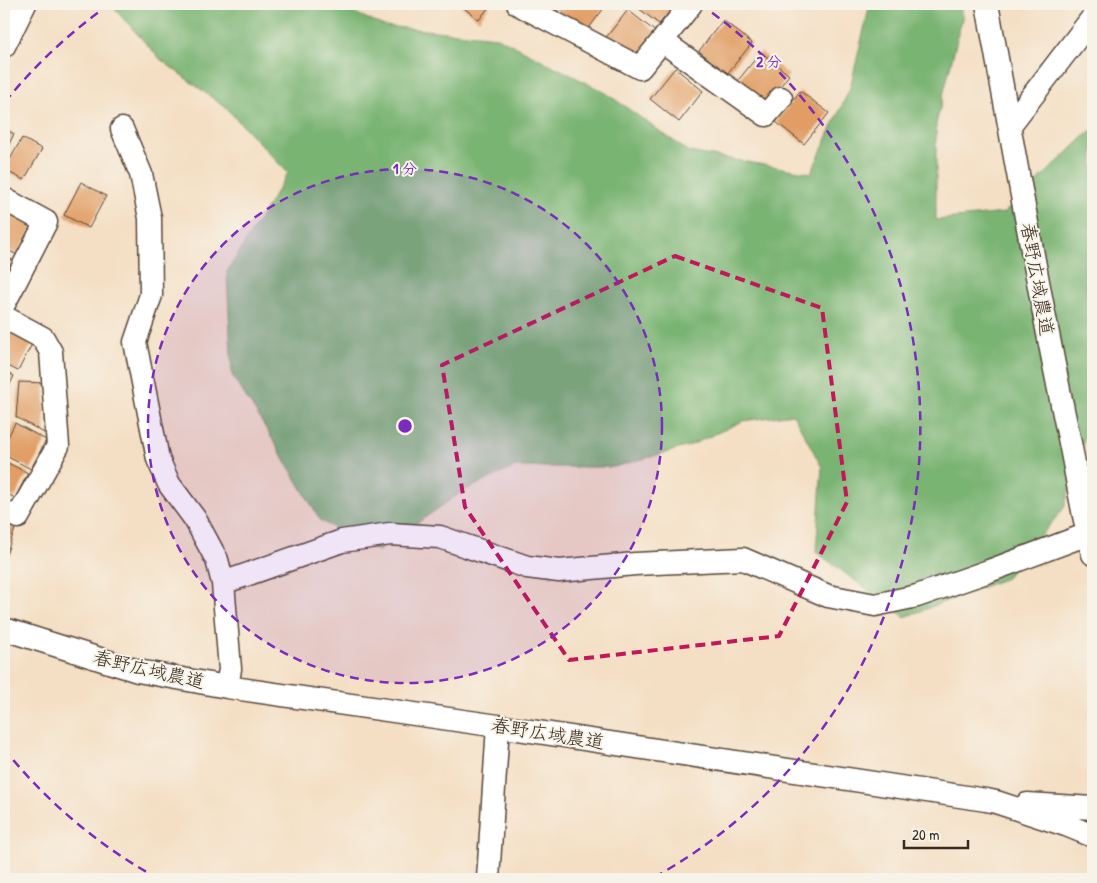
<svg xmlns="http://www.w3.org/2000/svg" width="1097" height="883" viewBox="0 0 1097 883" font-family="'Patrick Hand','Klee One',sans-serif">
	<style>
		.forest { fill: #7ab473; stroke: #5a6f48 }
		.building { fill: #e19d64 }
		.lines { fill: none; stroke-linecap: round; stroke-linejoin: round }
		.minor-casing { stroke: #574537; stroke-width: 25 }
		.minor { stroke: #fff; stroke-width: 22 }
		.marked { fill: none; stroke: #c2185b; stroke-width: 4; stroke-dasharray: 10 6; stroke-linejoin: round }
		.ring { fill: none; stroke: #7b2cbf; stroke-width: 2.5; stroke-dasharray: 9 6 }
		.labels { text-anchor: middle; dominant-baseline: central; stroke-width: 4; stroke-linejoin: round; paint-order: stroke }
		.street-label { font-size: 19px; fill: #3b2a1e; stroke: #f7f3e8 }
		.centre { fill: #7b2cbf; stroke: #f7f3e8; stroke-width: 2.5 }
		.ring-label { font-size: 15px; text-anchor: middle; font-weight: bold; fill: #7b2cbf; stroke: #f7f3e8; stroke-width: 4; stroke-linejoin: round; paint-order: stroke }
	</style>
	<rect width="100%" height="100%" fill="#f7f3e8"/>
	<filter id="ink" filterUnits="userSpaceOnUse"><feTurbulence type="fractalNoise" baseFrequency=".02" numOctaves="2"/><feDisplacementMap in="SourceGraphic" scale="10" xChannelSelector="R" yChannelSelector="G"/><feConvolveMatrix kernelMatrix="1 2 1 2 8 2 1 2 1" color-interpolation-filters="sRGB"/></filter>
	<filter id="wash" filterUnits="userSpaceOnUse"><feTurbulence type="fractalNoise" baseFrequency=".0096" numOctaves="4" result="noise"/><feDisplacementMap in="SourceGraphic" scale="20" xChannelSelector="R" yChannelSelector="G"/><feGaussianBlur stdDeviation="1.12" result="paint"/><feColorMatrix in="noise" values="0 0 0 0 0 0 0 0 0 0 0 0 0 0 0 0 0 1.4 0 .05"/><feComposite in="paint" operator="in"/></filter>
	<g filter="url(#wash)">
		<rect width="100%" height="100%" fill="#f4dfc4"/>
		<path class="forest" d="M110,4H335L384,26L497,37L606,93L689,152L811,173L850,88L870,4H961L963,15L936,124V220L1004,213L1090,131H1093V423L1083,443L1064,508L1006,578L905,617L816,552L822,467L793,414L743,421L689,446L614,467H515L461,492L378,551L321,521L267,430L232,375L227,272L288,173L227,109L160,59Z"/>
		<g id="blocks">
			<path class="building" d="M4,4L11,5L4,20Z
				M459,4H491L479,20Z
				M548,4H607L586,32Z
				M633,4H676L659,24Z
				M628,10L657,33L632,64L603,41Z
				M723,20L752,43L727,74L699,51Z
				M761,52L789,75L765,106L736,83Z
				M675,68L703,91L679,122L650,99Z
				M800,91L829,113L804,144L776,122Z
				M4,128L14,134L4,154Z
				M22,138L42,149L24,180L4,170Z
				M81,182L106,196L89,228L64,215Z
				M4,210L33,226L17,255L4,248Z
				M4,256L14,261L4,281Z
				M4,326L33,342L18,371L4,364Z
				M4,370L14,376L4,396Z
				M19,382L45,383L44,433L16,417Z
				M15,423L46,440L31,469L4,455V445Z
				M4,461L28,473L15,498L4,492Z
				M4,521L16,526L5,558L4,557Z"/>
		</g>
	</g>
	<g filter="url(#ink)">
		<use href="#blocks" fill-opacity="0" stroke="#574537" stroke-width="1"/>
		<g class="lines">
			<defs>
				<path id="minor" d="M518,4L640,68L662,41L766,115L781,98
					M987,4C1013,144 1037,285 1066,424C1076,467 1081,511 1093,554
					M662,41L691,4
					M4,46L25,4
					M1010,125L1093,17
					M122,129L141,174L150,218L151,295L135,342L158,459L169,484L195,519L217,560L223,583L230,669L227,687
					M4,199L46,222L4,304
					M4,317L43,338L51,352L58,446L18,517L4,512
					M223,583L342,541L390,534L440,537L527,567L559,571L635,564L743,559L828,596L875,605L917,596L989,571L1088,534
					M4,629L138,671L227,687L498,726L986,800L996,802L1066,825L1093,836
					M1027,804L1093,808
					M488,879L498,726"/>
			</defs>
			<use href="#minor" class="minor-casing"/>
			<use href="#minor" class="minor"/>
		</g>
	</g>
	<path class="marked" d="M675,256L822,308L847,502L779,636L569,660L465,507L442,365Z"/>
	<circle cx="405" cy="426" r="257" fill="#7b2cbf" fill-opacity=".12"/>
	<g class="ring">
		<circle cx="405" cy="426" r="257"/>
		<path d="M159 879A515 515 0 0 1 5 750M5 102A515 515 0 0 1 110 4M700 4A515 515 0 0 1 651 879"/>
	</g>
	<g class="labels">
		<g class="street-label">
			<text transform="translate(1038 279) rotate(80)">春野広域農道</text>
			<text transform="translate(149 669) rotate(13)">春野広域農道</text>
			<text transform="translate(548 733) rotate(9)">春野広域農道</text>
		</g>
	</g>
	<circle cx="405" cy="426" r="8" class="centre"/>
	<g class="ring-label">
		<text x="769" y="67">2 分</text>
		<text x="405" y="174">1 分</text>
	</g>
	<rect width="1097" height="883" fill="none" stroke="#f7f3e8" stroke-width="20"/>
	<path d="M904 840v8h64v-8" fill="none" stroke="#3b2a1e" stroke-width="2.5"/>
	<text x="912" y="840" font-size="15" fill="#3b2a1e" stroke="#f7f3e8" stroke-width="4" paint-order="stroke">20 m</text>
</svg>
